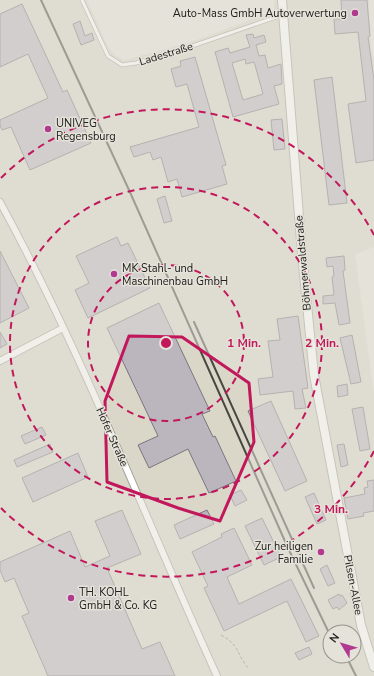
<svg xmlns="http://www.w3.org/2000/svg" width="374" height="676" viewBox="0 0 374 676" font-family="'Nunito Sans',sans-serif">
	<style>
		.built { fill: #dad7c8; fill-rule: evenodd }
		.building { fill: #bbb6be; stroke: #7b767e; fill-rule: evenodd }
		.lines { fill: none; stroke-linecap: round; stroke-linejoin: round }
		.service-casing { stroke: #a3a299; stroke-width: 4.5 }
		.minor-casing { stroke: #a3a299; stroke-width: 8 }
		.tertiary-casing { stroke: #a3a299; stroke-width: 10 }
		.path { stroke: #81807a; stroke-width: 1; stroke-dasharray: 3 2; stroke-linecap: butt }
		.service { stroke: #fff; stroke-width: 3 }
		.minor { stroke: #fff; stroke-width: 6 }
		.tertiary { stroke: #fff; stroke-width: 8 }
		.rail { stroke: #474641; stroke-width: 2 }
		.marked { fill: none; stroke: #c2185b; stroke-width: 3; stroke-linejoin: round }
		.ring { fill: none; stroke: #c2185b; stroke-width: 2; stroke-dasharray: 7 5 }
		.poi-dot { fill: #b13a90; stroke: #e4e2d9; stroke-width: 1.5 }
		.labels { text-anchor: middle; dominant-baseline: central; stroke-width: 3; stroke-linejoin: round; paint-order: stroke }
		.poi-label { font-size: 11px; fill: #21201d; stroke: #e4e2d9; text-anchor: start }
		.street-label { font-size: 11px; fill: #21201d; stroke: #e4e2d9 }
		.centre { fill: #c2185b; stroke: #e4e2d9; stroke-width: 2 }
		.ring-label { font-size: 12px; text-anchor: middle; font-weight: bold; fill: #c2185b; stroke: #e4e2d9; stroke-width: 3; stroke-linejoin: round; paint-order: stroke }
	</style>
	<rect width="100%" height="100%" fill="#e4e2d9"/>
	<path class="built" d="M0,0H87L108,47L116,56L125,60L194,41L274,11V0H369L371,46L374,59V247L355,254L374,395V676H0ZM330,632H354V656H330Z"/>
	<path class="building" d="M341,0H367L370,36L368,37L374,80V160L356,163L348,104L366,101L358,32L335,34L334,19H342Z
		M22,4L63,92L67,90L91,143L30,170L11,127L2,130L0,125V120L48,98L28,54L0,67V14Z
		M80,21L85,36L92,33L94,40L81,45L73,24Z
		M253,34L254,38L264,35L266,42L256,45L259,56L265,55L268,68L281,64L282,84L274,86L279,104L233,117L215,52L228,48L230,53L250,47L246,35ZM245,59L246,64L254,62L255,65L263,94L243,100L232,63Z
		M195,57L226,165L222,166L227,184L182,197L177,179L168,182L161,157L153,160L150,152L134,157L130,147L199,127L187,84L176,87L171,69L181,66L180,61Z
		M332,77L347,203L329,205L314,80Z
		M282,119L285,149L274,150L271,120Z
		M165,196L172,221L164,223L157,199Z
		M117,237L121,246L128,243L150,288L88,318L75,290L89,283L76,256Z
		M0,251L29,308L0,323Z
		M344,256L345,270L343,271L350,323L339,325L335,303L323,304V296L334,295L332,277L334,276L333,266L327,267L326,258Z
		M159,303L210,411L202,414L213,437L215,436L236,481L209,493L188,449L149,468L138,445L158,436L107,328Z
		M298,316L308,388L302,389L306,408L295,409L293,391L260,395L258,379L273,377L268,341L280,340L277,319Z
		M0,332L7,344L0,348Z
		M352,335L361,382L351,384L340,338Z
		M347,384L348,395L338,397L337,386Z
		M271,401L307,481L285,491L248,411Z
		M363,407L370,449L360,451L352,409Z
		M42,427L46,435L25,444L21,436Z
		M50,444L53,452L17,467L14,460Z
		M344,444L348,465L341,467L337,445Z
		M78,453L88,477L33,502L22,478Z
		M374,480V511L363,513L364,516L348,519L344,498L365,494L364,488L368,487L367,481Z
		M241,490L247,500L235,506L230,495Z
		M314,493L326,520L317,524L305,497Z
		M122,510L141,554L107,568L142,649L160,642L175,676H48L22,616L29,613L14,578L5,582L0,570V562L70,531L85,567L110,556L95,521Z
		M207,510L214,524L180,539L174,525Z
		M262,518L281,557L264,565L245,526Z
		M234,528L252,565L227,577L239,604L291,579L319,636L306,642L287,601L224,631L204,588L208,586L192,552L222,537L221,534Z
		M327,565L335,583L328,586L320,569Z
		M339,594L340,596L342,595L347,603L339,610L337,607L333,609L328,600Z
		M309,647L312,654L299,660L295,653Z"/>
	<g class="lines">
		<defs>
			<path id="service" d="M82,0L108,56L122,65L136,63L178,51L282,15"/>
			<path id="minor" d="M0,202C83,354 145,518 217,676
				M0,361L63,328"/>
			<path id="tertiary" d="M282,0L302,254L314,375L361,625L374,667"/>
		</defs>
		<use href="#service" class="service-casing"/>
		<use href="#minor" class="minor-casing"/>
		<use href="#tertiary" class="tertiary-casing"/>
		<path class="path" d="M221,635C240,645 236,654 249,669"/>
		<use href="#service" class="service"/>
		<use href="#minor" class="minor"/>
		<use href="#tertiary" class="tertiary"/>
		<path class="rail" d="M41,0L129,190L288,548L330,635
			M194,322L314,588
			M346,656L356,676"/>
	</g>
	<path d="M0 0H374V676H0ZM129,336L182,337L249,383L254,442L220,521L178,508L107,482L105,401Z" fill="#e4e2d9" fill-opacity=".55" fill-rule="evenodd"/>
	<path class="marked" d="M129,336L182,337L249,383L254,442L220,521L178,508L107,482L105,401Z"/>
	<g class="ring">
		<circle cx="166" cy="343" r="78"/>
		<circle cx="166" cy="343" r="156"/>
		<path d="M374 451A234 234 0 0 1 1 508M1 178A234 234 0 0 1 374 235"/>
	</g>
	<g class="poi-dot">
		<circle cx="355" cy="13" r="4"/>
		<circle cx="48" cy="129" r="4"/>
		<circle cx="114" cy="274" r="4"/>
		<circle cx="321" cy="552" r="4"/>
		<circle cx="71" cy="598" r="4"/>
	</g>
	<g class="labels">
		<g class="poi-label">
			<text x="347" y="13" text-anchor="end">Auto-Mass GmbH Autoverwertung</text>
			<text x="56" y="123">UNIVEG<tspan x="56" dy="13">Regensburg</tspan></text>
			<text x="122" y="268">MK Stahl- und<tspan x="122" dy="13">Maschinenbau GmbH</tspan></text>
			<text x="313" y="546" text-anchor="end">Zur heiligen<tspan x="313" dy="13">Familie</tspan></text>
			<text x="79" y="592">TH. KOHL<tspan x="79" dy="13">GmbH &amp; Co. KG</tspan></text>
		</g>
		<g class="street-label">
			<text transform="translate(166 54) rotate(-17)">Ladestraße</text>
			<text transform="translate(303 263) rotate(-95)">Böhmerwaldstraße</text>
			<text transform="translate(112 437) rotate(66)">Hofer Straße</text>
			<text transform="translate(353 585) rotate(79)">Pilsen-Allee</text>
		</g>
	</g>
	<circle cx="166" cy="343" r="6" class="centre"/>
	<g class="ring-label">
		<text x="244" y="347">1 Min.</text>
		<text x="322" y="347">2 Min.</text>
		<text x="331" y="513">3 Min.</text>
	</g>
	<g transform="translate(342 644) rotate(308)"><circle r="19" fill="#e4e2d9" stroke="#96948e"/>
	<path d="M0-3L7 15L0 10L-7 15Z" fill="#b13a90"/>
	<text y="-6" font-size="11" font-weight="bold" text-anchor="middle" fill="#21201d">N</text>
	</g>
</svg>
